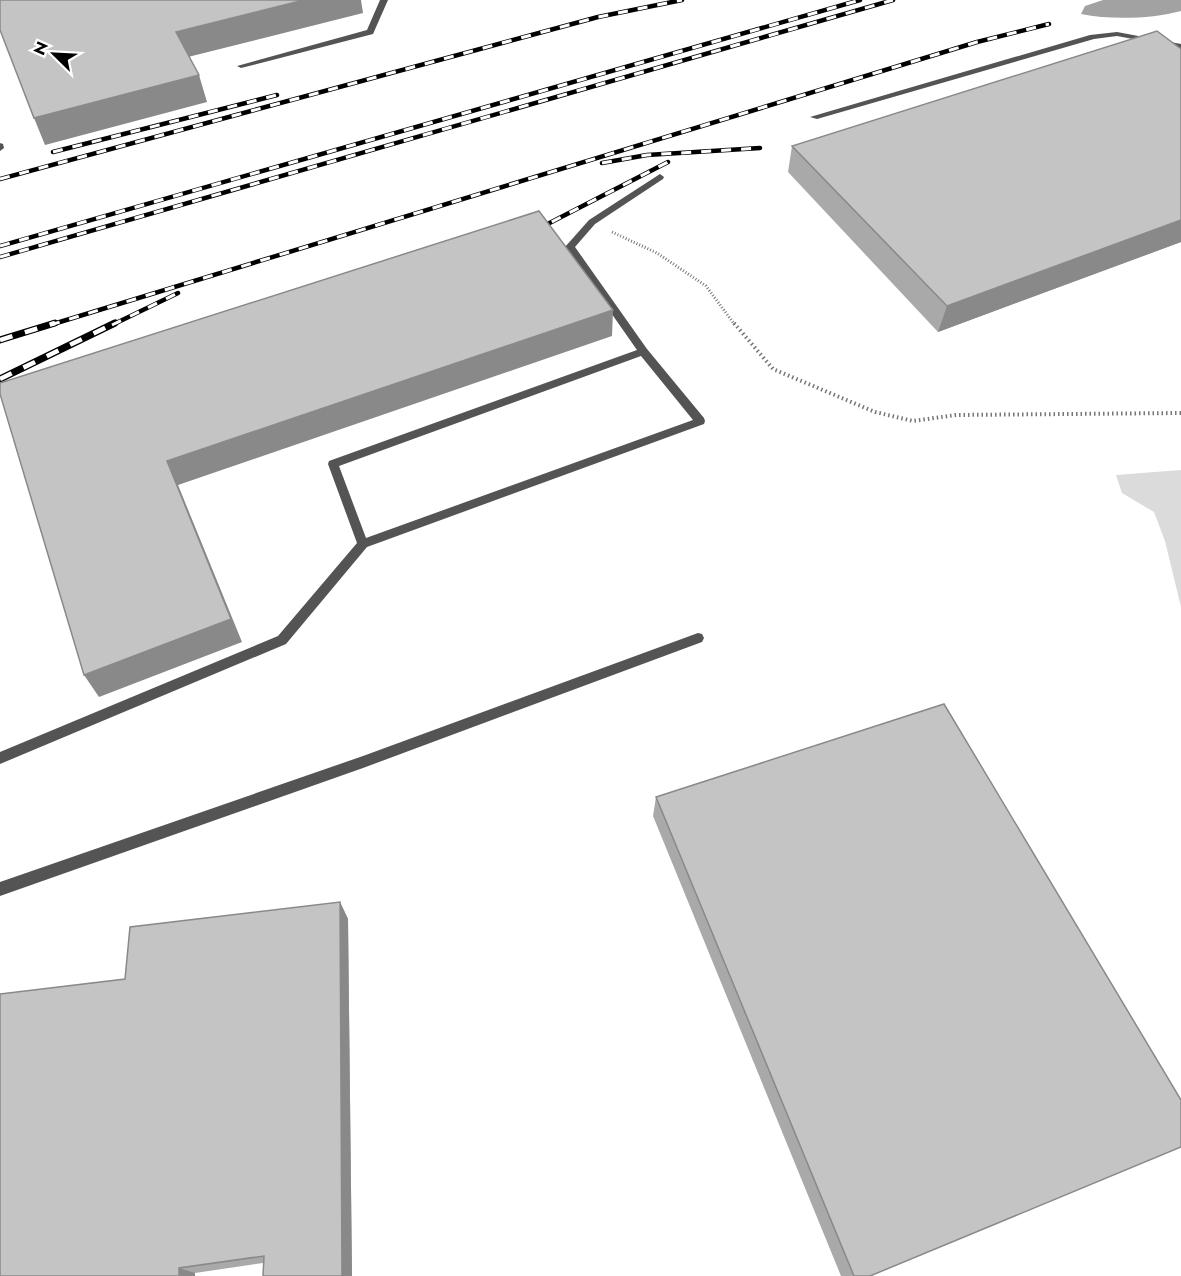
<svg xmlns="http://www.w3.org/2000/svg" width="1181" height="1276" viewBox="0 0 1181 1276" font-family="Jost,sans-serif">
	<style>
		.green { fill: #dbdbdb }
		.water { fill: #a2a2a2 }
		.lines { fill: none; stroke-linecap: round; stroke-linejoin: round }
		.path-far1 { stroke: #767676; stroke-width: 3; stroke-dasharray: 1 2; stroke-linecap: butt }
		.path { stroke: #767676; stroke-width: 4; stroke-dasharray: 1.5 3; stroke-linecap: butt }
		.lane { fill: #545454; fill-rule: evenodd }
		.rail-far1-casing { stroke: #000; stroke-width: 4.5 }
		.rail-casing { stroke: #000; stroke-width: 7 }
		.rail-far1 { stroke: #fff; stroke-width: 3; stroke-dasharray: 10; stroke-linecap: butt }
		.rail { stroke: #fff; stroke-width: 4.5; stroke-dasharray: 13; stroke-linecap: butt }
		.wall { fill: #a9a9a9 }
		.shaded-wall { fill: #898989 }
		.building { fill: #c4c4c4; stroke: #898989; stroke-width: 1.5 }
	</style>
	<rect width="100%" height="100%" fill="#fff"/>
	<path class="green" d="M1181,470V607L1165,541L1154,512L1122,493L1116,475Z"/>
	<path class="water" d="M1103,0H1181V11C1151,19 1111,20 1081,14L1085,6Z"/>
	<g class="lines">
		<path class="path-far1" d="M612,232L657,253L706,286L735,325"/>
		<path class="path" d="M734,323L773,369L875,412L913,421L956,415L1181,413"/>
		<path class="lane" d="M380,0H388L373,34L241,68L237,66L367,30Z
			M1117,32L1181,44V48L1117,36L1094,39L817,119L810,117L1090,35Z
			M0,143L3,144L4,148L0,151Z
			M660,174L664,177L663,179L595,224L575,247L647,349L704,418L705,421L704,424L367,547L286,644L0,764V752L278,636L357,543L328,464L329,461L637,350L565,247L589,220ZM641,356L693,420L366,538L339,466Z
			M698,633L702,634L704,638L702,642L363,768L0,896V882L363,756Z"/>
		<defs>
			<path id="rail-far1" d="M53,152L277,95
				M602,163L647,155L760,148
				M0,179L598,17L682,0
				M534,231L668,162
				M0,246L860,0
				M0,257L893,0
				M50,325L977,42L1049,24
				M112,325L178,293"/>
			<path id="rail" d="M0,340L55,323
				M0,379L115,323"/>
		</defs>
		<use href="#rail-far1" class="rail-far1-casing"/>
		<use href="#rail" class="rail-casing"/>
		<use href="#rail-far1" class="rail-far1"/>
		<use href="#rail" class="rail"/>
	</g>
	<path class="wall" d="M792,146L1181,242L938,332L788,172Z
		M656,797L870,1276H841L653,816Z
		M340,902L348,919L352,1276H263V1263L195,1273V1276H0L125,979Z"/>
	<path class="shaded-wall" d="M304,0H361L363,13L184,58L176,32Z
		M199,75L207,102L45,145L34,118Z
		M1181,220V242L938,332L947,306Z
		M613,310L612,336L178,485L242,642L99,697L84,675L167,461Z
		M340,902L348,919L352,1276H342Z
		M179,1268L195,1273V1276H179Z"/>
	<path class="building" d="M0,0H304L176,32L199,75L34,118L0,30Z
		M1157,31L1181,49V220L947,306L792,146Z
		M539,211L613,310L167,461L231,619L84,675L0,394V383Z
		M944,704L1181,1100V1147L870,1276H854L656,797Z
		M340,902L342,1276H263L264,1256L179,1268V1276H0V994L125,979L130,927Z"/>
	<g transform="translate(54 54) rotate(294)" stroke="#ffffff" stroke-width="4.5" paint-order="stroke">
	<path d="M0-4.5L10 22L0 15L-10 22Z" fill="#000000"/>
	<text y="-9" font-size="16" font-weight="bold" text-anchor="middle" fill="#000000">N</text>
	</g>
</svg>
